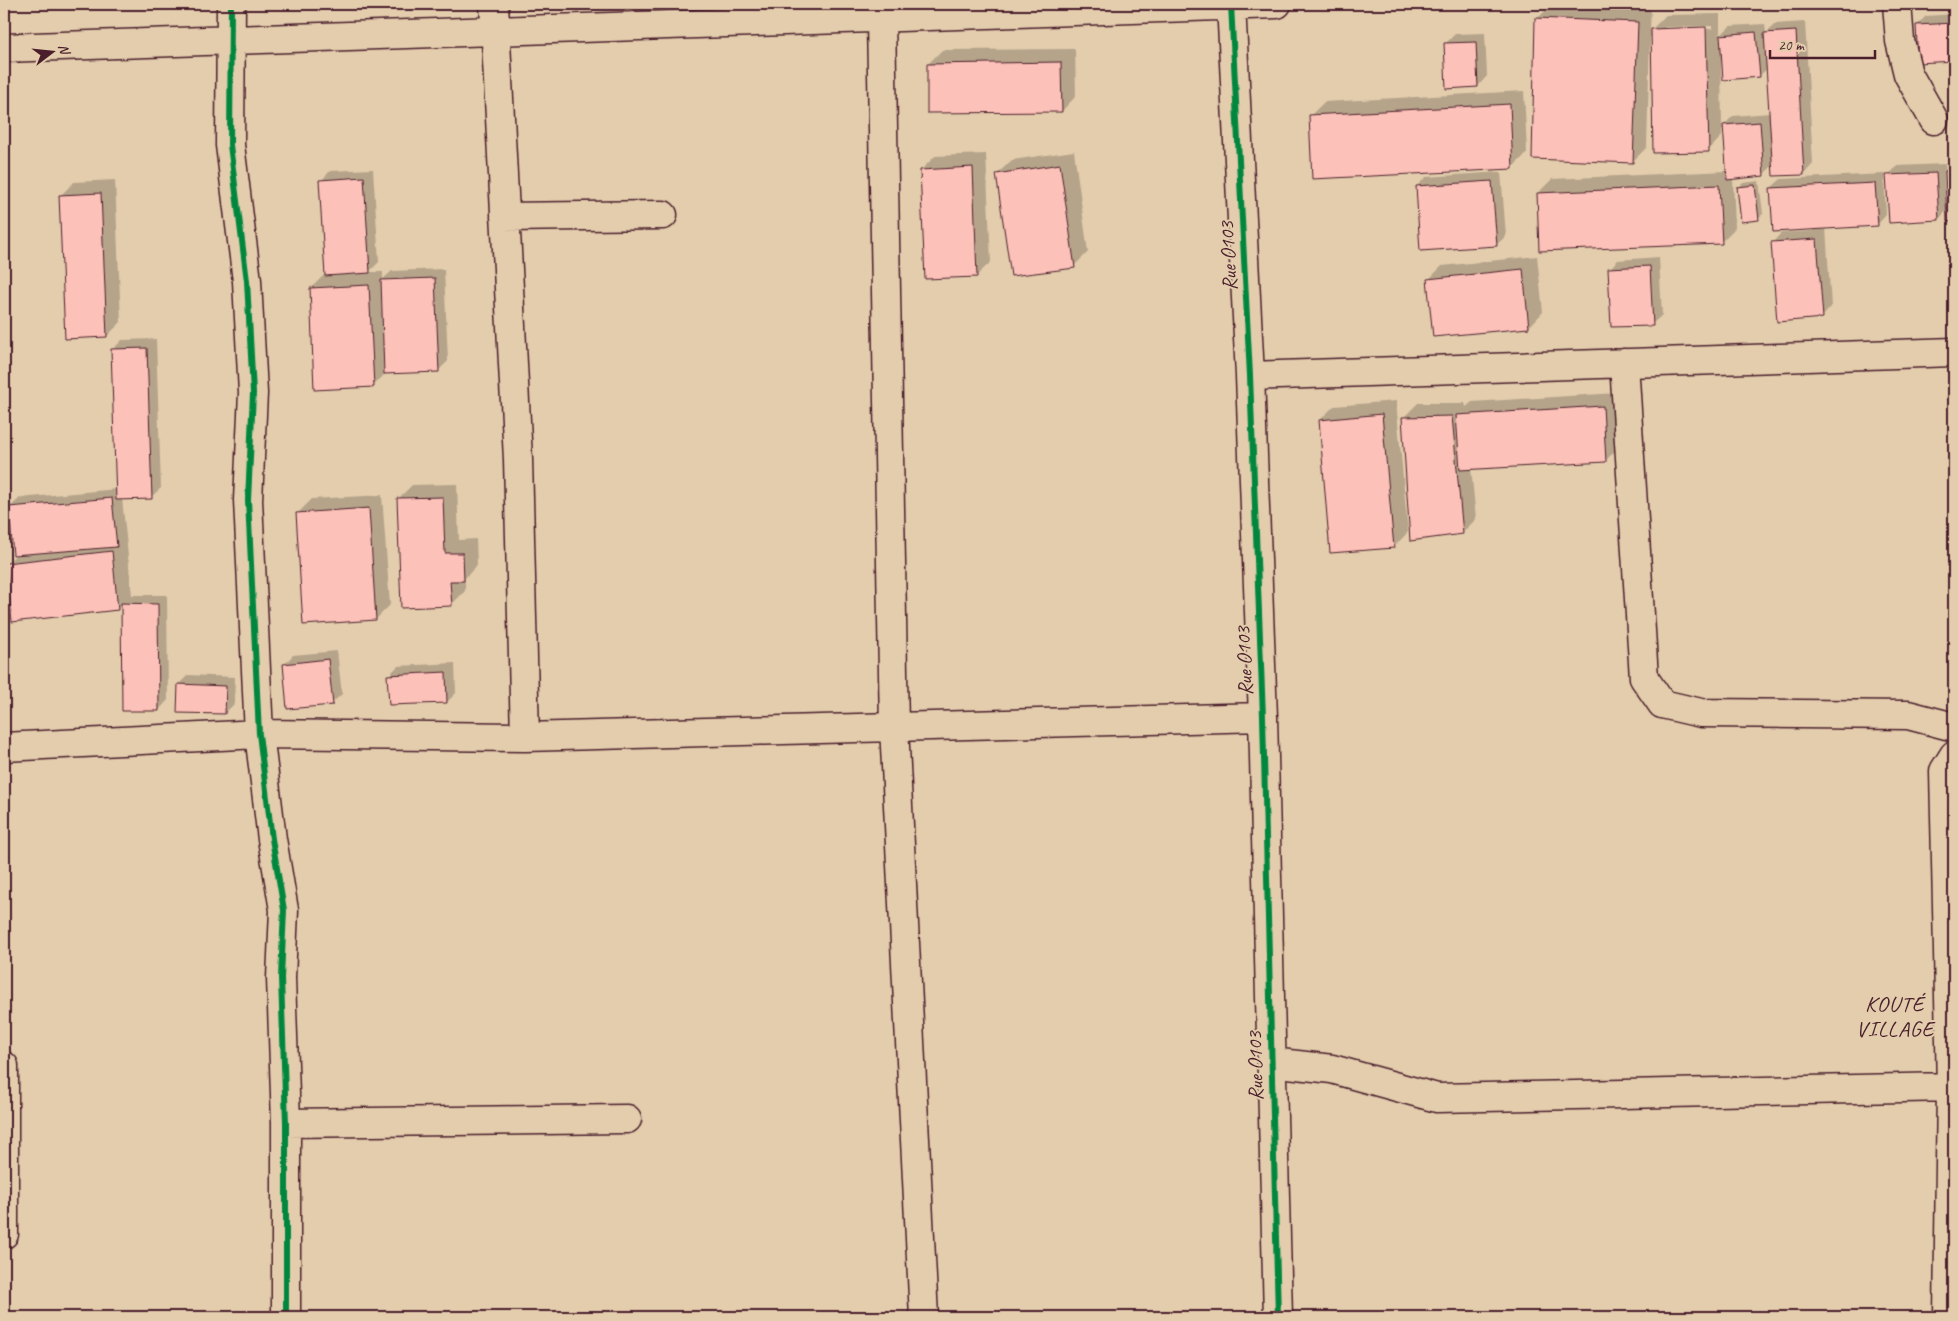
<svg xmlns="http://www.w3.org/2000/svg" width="1958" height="1321" viewBox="0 0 1958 1321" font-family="Caveat,sans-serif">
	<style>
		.shadow { fill: #0003; fill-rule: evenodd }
		.building { fill: #fcc1b8; stroke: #4a1f2b }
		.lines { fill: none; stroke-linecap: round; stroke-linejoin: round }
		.minor-casing { stroke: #4a1f2b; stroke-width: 31 }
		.minor { stroke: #e3cdad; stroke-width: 28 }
		.cycleway-casing { stroke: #e3cdad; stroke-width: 9 }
		.cycleway { stroke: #00873e; stroke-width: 6 }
		.labels { text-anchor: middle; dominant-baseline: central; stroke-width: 4; stroke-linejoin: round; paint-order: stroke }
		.street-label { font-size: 21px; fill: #4a1f2b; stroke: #e3cdad }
		.neighbourhood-label { font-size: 22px; letter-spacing: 1px; fill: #4a1f2b; stroke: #e3cdad }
	</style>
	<rect width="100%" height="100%" fill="#e3cdad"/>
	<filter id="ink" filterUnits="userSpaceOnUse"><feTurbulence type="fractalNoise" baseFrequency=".02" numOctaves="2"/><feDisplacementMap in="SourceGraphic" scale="10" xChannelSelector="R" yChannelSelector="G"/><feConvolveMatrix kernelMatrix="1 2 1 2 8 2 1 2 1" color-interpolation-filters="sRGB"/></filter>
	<g filter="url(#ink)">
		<path class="shadow" d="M1551,5L1651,8L1650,31L1666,15L1720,14V36L1730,26L1765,24L1766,33L1775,24L1805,22L1813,164L1804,174L1773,165L1763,175L1733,178L1735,228L1721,242L1538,193L1552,179L1727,171L1724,129H1722V136L1708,151L1652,37H1650L1647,147L1633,161L1537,19ZM1712,26V29L1665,30V27ZM1721,61L1759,76L1768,68L1770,113L1733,116L1722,127Z
			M1954,14V60L1919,61L1917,25L1926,16Z
			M1485,33L1487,76L1478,86L1445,44L1455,34Z
			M1075,49L1076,96L1062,111L928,64L942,50Z
			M1524,91L1527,153L1513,167L1310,116L1324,102Z
			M1074,151L1088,252L1074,266L997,174L1012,160Z
			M986,154L991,262L976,276L921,170L935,156Z
			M1954,163V220H1949L1948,209L1939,219L1888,176L1897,166L1945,164L1946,171Z
			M373,169L379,262L369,272H383V279L392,271L444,269L448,361L438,371L386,373L373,386L311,288L325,274L321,181L330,171Z
			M1501,172L1506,236L1496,245L1417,186L1426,177Z
			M1884,174L1886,215L1877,225L1826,228L1831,307L1822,317L1772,243L1781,233L1814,231V228L1771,188L1781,179Z
			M115,180L121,322L107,336L60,196L74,182Z
			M1759,181L1763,214L1758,218L1739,187L1743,183Z
			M1537,256L1543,312L1529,327L1428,280L1442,266Z
			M1659,257L1662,315L1652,324L1609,269L1618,260Z
			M156,339L161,488L151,497L122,498L132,595H167L168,700L159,710L122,604L118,609L7,563L17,554L10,507L20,498L117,489L113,349L122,340Z
			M1617,393L1620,446L1606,460L1471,468L1476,519L1462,533L1404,417L1418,403H1465L1466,407L1472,402Z
			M1396,401L1408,532L1394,547L1320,420L1334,406Z
			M457,484L459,540L476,539L477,565L465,578V591L451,605L398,499L412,485Z
			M382,495L390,605L376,619L298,513L312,499Z
			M337,651L342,694L332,703L284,665L293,655Z
			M455,663L456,693L447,702L389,675L398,666Z
			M188,675L235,677L234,704L225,713L179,684Z"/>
		<path class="building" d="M1535,18L1638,22L1633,163L1532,159Z
			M1954,23V61L1918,63L1916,25Z
			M1706,27L1709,152L1653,153L1651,29Z
			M1796,31L1804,175L1773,176L1764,33Z
			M1756,32L1760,77L1723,80L1720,35Z
			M1476,42L1478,87L1446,89L1444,43Z
			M1061,62L1062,112L927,113V64Z
			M1510,104L1513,169L1312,179L1309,115Z
			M1760,122L1764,176L1727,180L1723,125Z
			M1060,164L1075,268L1011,276L996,174Z
			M973,167L977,277L925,279L920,170Z
			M1954,170V221L1947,222L1945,171Z
			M1936,173L1939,220L1889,223L1886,175Z
			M364,177L370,273L325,276L319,180Z
			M1492,181L1497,246L1420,251L1416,186Z
			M1875,183L1878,226L1773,232L1770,188Z
			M1719,185L1722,244L1539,251L1537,193Z
			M1755,185L1759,220L1741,222L1737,187Z
			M101,193L107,337L65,339L59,195Z
			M1817,239L1823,318L1777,322L1771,242Z
			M1650,266L1653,326L1611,327L1608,268Z
			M1523,269L1529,328L1433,337L1427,279Z
			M435,278L439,372L384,374L381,280Z
			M369,285L374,387L314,390L310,288Z
			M147,348L152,499L116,500L111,349Z
			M1603,406L1606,462L1460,470L1456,415Z
			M1382,414L1394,548L1330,553L1319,420Z
			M1452,416L1463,534L1410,541L1402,417Z
			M443,497L445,553H463L464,581H450L452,606L401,608L397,498Z
			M112,498L117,547L13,555L9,507Z
			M369,508L376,620L303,625L296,513Z
			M112,551L118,610L12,622L6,563Z
			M121,603L158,604L159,711H122Z
			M328,659L333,705L287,709L283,664Z
			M446,672L447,703L389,705L387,675Z
			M178,684L226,686L225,714L177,713Z"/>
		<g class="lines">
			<defs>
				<path id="minor" d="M231,4L230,145L247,281L253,393L248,500L259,734L272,839L284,910L281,978L286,1123V1317
					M494,4L518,459L525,737
					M1231,4L1250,376L1263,717L1278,1317
					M1897,4L1900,41L1908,74L1934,120
					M881,19L894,727L924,1317
					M4,48L1277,4
					M505,217L663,215
					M1624,363L1644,678L1662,704L1701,713L1908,715L1954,727
					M1250,376L1954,352
					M4,747L259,734L525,737L1263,717
					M1271,1062L1332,1069L1437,1098L1951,1087
					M4,1066V1234
					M286,1123L627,1119
					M1948,1317L1951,1087L1944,771L1954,755"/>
			</defs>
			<use href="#minor" class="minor-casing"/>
			<use href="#minor" class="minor"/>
			<defs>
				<path id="cycleway" d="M231,4L230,145L247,281L253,393L248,500L259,734L272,839L284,910L281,978L286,1123V1317
					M1231,4L1250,376L1263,717L1278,1317"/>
			</defs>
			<use href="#cycleway" class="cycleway-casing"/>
			<use href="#cycleway" class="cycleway"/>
		</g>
	</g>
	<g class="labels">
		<g class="street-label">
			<text transform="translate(1228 256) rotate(-93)">Rue O103</text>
			<text transform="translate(1244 661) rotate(-92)">Rue O103</text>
			<text transform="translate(1255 1066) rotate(-91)">Rue O103</text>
		</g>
		<g class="neighbourhood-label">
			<text x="1895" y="1004">KOUTÉ<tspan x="1895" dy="25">VILLAGE</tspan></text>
		</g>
	</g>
	<rect width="1958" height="1321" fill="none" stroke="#e3cdad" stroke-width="20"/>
	<rect x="10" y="10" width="1938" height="1301" fill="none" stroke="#4a1f2b" stroke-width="2" filter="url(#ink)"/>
	<g transform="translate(52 52) rotate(74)" stroke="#e3cdad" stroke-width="4" paint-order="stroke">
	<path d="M0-4L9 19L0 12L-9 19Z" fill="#4a1f2b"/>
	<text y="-8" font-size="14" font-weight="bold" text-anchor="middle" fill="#4a1f2b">N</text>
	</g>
	<path d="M1770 50v8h105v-8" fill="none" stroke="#4a1f2b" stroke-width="2.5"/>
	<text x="1778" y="50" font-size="15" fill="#4a1f2b" stroke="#e3cdad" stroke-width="4" paint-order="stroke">20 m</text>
</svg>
